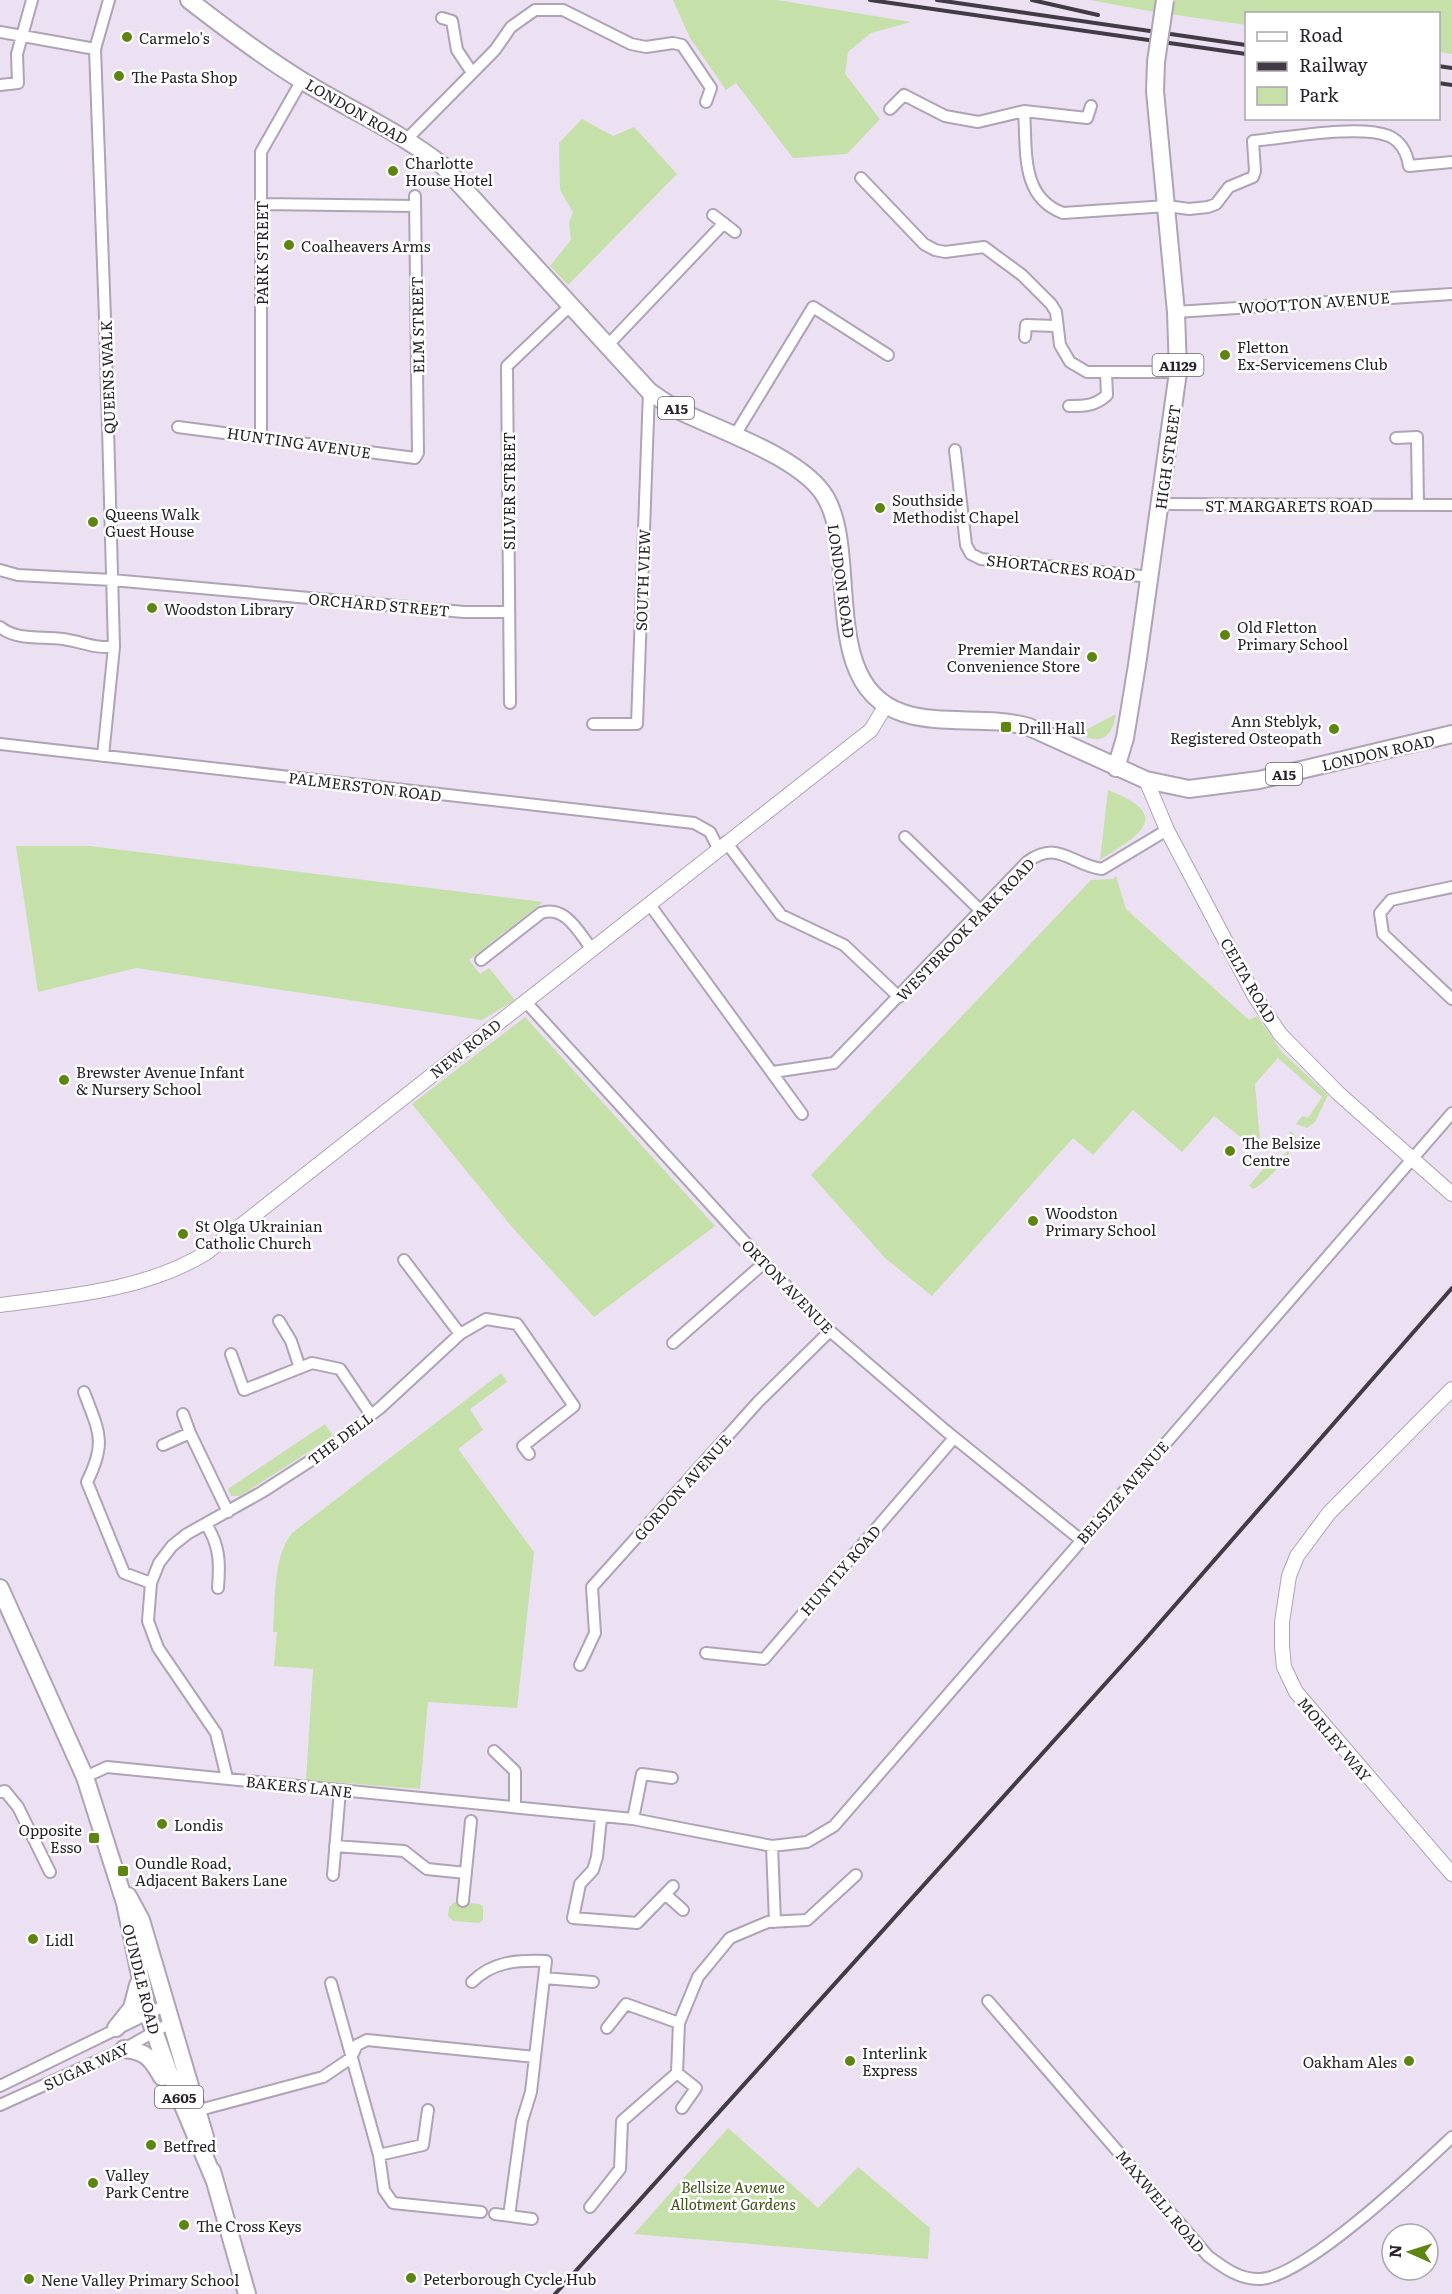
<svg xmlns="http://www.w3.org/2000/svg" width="1452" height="2294" viewBox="0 0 1452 2294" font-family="Literata,serif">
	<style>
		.green { fill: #c6e0a9 }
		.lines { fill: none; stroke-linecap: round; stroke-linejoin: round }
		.street-casing { stroke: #afa3b6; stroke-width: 14 }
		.secondary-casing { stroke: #afa3b6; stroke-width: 16 }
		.primary-casing { stroke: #afa3b6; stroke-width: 20 }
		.street { stroke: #fff; stroke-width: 10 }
		.secondary { stroke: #fff; stroke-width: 14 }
		.primary { stroke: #fff; stroke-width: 16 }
		.rail { stroke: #413b45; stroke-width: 4 }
		.primary-bridge-casing { stroke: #afa3b6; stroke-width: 20; stroke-linecap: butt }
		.primary-bridge { stroke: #fff; stroke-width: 16 }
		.poi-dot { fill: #5d8610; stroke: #fff; stroke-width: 2 }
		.labels { text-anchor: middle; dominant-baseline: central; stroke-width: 5; stroke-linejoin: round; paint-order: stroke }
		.shield { fill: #fff; stroke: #68646a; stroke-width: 1.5 }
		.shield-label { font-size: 14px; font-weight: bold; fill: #27222a }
		.poi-label { font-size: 15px; fill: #27222a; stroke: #fff; text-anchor: start }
		.street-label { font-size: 15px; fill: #27222a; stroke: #fff }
		.park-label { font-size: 15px; font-style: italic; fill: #3a5214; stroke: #fff }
	</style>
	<rect width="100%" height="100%" fill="#ece0f3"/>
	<path class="green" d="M673,0H777L911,22L871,33L848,52L845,74L880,119L847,154L793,158L736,83L726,90L690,38Z
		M1090,0H1157L1155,12Z
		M1171,0H1452V54L1439,52L1438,14H1246V25L1169,14Z
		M582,119L613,136L634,127L677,174L568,285L550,266L571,240L569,223L573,212L560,190L559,143Z
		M1116,714C1111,740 1101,744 1078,734Z
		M1108,790C1175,816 1139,835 1100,860Z
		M16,846H90L543,902L469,960L480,974L489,968L515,1000L482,1020L136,968L38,992Z
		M1116,876L1126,909L1249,1020L1257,1016L1282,1052L1328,1095L1315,1122L1307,1128L1296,1124L1302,1116L1308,1118L1322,1097L1278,1058L1255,1084L1260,1141L1253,1147L1214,1116L1182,1152L1133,1110L1093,1155L1073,1138L932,1296L885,1258L811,1175L1091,880L1113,879Z
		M525,1017L715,1226L594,1317L512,1227L412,1104Z
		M1291,1131L1296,1137C1297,1149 1265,1185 1253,1189L1249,1186L1272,1158L1278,1162L1295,1142L1294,1137L1289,1133Z
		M501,1373L507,1382L470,1409L483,1430L458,1449L534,1552L517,1708L428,1702L420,1789L306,1780L313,1669L274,1666L277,1632H273C276,1599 272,1559 292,1533Z
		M325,1424L333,1436L240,1496H231L228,1489Z
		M454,1902L479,1904L483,1906V1920L479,1923L453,1921L448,1916L449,1907Z
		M728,2128L818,2208L858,2167L930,2228L928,2259L634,2234Z"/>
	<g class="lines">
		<defs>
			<path id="street" d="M442,18L452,21L457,50L471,71
				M0,32L95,49
				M0,85L18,83L17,54L32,0
				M1091,106L1087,118L1024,111C1027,151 1020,197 1063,213L1167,206L1189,209L1208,207L1216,204L1229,187L1253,177L1255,171L1253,141C1286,138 1359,124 1389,136C1402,142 1407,153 1409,166L1452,162
				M890,109L904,95L945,116L978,122L1024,111
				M407,139L495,50L511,27L535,10H563L631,44L646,47L673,43L682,45L711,88L706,102
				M861,178L924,244L935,250L945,252L984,247L1022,275L1051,304L1056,312L1060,345L1070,362L1087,372H1178
				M262,204L415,206
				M713,215L735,232
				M1176,312L1452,294
				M1025,337L1026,325L1056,326
				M607,346L724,223
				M1069,406C1085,406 1095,406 1107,395L1106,373
				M178,427L415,458L418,453L415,196
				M735,435L813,307L888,355
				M261,437V152L302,80
				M1396,438L1417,437L1418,505
				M955,450L966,545L971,554L981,559L1150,577
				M1160,504L1452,505
				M0,570L18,575L112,580L464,612H508
				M0,627C17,641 42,636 63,639C84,642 90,648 114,647
				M510,703L507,366L571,305
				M593,724H637L649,391
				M0,744L694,823L710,832L718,848
				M103,756L114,647L105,318L95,49L109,0
				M905,837L980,910
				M726,842L781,915L844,945L899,997
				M1452,887L1391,900L1380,913L1383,934L1452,999
				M650,905L802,1114
				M481,960L541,913C565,905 578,931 591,948
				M525,1001L764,1263L830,1331L946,1431L1081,1540
				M773,1072L834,1063L1027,862C1059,839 1071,865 1102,869L1167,830
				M404,1260L460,1334
				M279,1321L291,1341L300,1368
				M673,1343L764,1263
				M231,1354L244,1390L312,1363L340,1369L371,1415
				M84,1392C99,1432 107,1442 87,1482L124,1573L151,1583
				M183,1414L190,1433
				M163,1445L190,1433L228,1512
				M206,1524C220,1546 220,1563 218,1588
				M706,1653L764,1659L954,1438
				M580,1665L595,1633L592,1587L758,1402L830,1331
				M494,1751L515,1771V1805
				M85,1777L107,1767L633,1819L772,1846L807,1842L834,1826L1452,1113
				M227,1778L216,1733L158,1648L148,1621L151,1583L159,1563L172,1546L187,1534L262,1492L324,1452L380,1408L460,1334L486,1319L517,1324L574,1406L523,1446L529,1454
				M0,1792L5,1791L18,1807L50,1872
				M601,1818L597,1857L593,1870L580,1884L573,1918L637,1923L673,1886
				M633,1819L642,1774L672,1778
				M335,1846L404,1851L427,1869L466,1873
				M772,1846L775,1922
				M333,1875L340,1790
				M665,1894L683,1910
				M463,1901L471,1821
				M472,1982C493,1961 518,1960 546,1961L544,1978
				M331,1983L379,2155L384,2190L393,2203L481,2212
				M988,2001L1208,2256C1224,2268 1240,2280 1261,2279C1307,2275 1416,2171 1452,2137
				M607,2028L626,2004L679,2023
				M535,2057L544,1978L593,1982
				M677,2073L696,2088L682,2108
				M0,2086L166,2005
				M0,2105L124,2049L170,2023
				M192,2112L323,2077L351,2058L357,2045L367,2040L535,2057L531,2092L522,2121L509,2216
				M379,2155L423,2145L428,2110
				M590,2207L620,2169L622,2121L677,2073L679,2023L698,1977L730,1938L768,1922L807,1920L856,1875
				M495,2214L532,2219"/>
			<path id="secondary" d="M1146,780L1167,830L1254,995L1280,1034L1338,1093L1452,1194
				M0,1305C69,1296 146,1290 206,1253L871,730L886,705
				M1452,1389L1329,1513L1297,1556L1289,1576L1282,1622V1647L1284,1667L1296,1692L1452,1874"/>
			<path id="primary" d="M189,0C225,28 262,56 301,80C348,109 399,131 443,166L649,391C660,399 671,407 684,413C724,432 804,459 826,498C859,556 819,686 903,713C943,726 988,715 1029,727L1146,780L1189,789L1259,780L1452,734
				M1116,768L1125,738L1137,665L1178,372L1176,312L1155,91L1156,62
				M0,1588L85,1777L125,1903L148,2014L168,2070L214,2179
				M128,1896L141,1920L205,2137
				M116,2028L132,2008L138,1985
				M124,2049C146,2051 151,2058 162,2077
				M212,2171L247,2294"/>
		</defs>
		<use href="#street" class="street-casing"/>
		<use href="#secondary" class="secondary-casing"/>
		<use href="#primary" class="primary-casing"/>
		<use href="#street" class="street"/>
		<use href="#secondary" class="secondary"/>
		<use href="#primary" class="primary"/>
		<path class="rail" d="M870,0L1246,54
			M937,0L1246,45
			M1032,0L1098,15
			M1438,66L1452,68
			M1438,83L1452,85
			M555,2294L1142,1643L1452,1288"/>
		<defs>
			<path id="primary-bridge" d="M1156,62L1165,0"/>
		</defs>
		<use href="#primary-bridge" class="primary-bridge-casing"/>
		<use href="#primary-bridge" class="primary-bridge"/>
	</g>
	<g class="poi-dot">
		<circle cx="127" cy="37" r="6"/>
		<circle cx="119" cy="76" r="6"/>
		<circle cx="393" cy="171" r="6"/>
		<circle cx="289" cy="245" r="6"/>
		<circle cx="1225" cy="355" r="6"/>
		<circle cx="880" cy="508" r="6"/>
		<circle cx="93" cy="522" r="6"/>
		<circle cx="152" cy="608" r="6"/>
		<circle cx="1225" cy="635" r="6"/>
		<circle cx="1092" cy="657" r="6"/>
		<rect x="1000" y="721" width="12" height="12" rx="3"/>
		<circle cx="1334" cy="729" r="6"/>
		<circle cx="64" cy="1080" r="6"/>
		<circle cx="1230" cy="1151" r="6"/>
		<circle cx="1033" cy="1221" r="6"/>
		<circle cx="183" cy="1234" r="6"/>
		<circle cx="162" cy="1824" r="6"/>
		<rect x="88" y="1832" width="12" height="12" rx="3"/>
		<rect x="117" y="1865" width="12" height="12" rx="3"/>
		<circle cx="33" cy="1939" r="6"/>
		<circle cx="850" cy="2061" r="6"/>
		<circle cx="1409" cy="2061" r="6"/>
		<circle cx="151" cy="2145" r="6"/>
		<circle cx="93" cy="2183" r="6"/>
		<circle cx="184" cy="2225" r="6"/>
		<circle cx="411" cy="2278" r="6"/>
		<circle cx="29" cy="2279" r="6"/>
	</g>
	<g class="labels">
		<g class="shield">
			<rect x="1152.5" y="354" width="51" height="22" rx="4.5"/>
			<rect x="658" y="397" width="36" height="22" rx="4.5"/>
			<rect x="1266" y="763" width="36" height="22" rx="4.5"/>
			<rect x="155" y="2086" width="48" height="22" rx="4.5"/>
		</g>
		<g class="shield-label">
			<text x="1178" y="365">A1129</text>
			<text x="676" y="408">A15</text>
			<text x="1284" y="774">A15</text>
			<text x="179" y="2097">A605</text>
		</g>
		<g class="poi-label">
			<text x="139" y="37">Carmelo's</text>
			<text x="131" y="76">The Pasta Shop</text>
			<text x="405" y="162">Charlotte<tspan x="405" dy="17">House Hotel</tspan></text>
			<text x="301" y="245">Coalheavers Arms</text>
			<text x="1237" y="346">Fletton<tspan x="1237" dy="17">Ex-Servicemens Club</tspan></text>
			<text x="892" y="499">Southside<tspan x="892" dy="17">Methodist Chapel</tspan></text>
			<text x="105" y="513">Queens Walk<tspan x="105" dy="17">Guest House</tspan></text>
			<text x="164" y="608">Woodston Library</text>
			<text x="1237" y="626">Old Fletton<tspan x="1237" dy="17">Primary School</tspan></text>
			<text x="1080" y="648" text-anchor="end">Premier Mandair<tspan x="1080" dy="17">Convenience Store</tspan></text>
			<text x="1322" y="720" text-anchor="end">Ann Steblyk,<tspan x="1322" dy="17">Registered Osteopath</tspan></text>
			<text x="1018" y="727">Drill Hall</text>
			<text x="76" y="1071">Brewster Avenue Infant<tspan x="76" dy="17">&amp; Nursery School</tspan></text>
			<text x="1242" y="1142">The Belsize<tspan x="1242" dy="17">Centre</tspan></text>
			<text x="1045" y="1212">Woodston<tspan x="1045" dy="17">Primary School</tspan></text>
			<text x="195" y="1225">St Olga Ukrainian<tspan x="195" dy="17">Catholic Church</tspan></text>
			<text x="174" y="1824">Londis</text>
			<text x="82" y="1829" text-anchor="end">Opposite<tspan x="82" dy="17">Esso</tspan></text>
			<text x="135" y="1862">Oundle Road,<tspan x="135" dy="17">Adjacent Bakers Lane</tspan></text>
			<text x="45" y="1939">Lidl</text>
			<text x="862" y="2052">Interlink<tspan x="862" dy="17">Express</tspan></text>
			<text x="1397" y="2061" text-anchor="end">Oakham Ales</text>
			<text x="163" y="2145">Betfred</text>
			<text x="105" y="2174">Valley<tspan x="105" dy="17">Park Centre</tspan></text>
			<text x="196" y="2225">The Cross Keys</text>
			<text x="423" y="2278">Peterborough Cycle Hub</text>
			<text x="41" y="2279">Nene Valley Primary School</text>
		</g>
		<g class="street-label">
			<text transform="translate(357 111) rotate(30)">LONDON ROAD</text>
			<text transform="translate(261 253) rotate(-90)">PARK STREET</text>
			<text transform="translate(1314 302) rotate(-4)">WOOTTON AVENUE</text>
			<text transform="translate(417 325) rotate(-91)">ELM STREET</text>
			<text transform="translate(107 377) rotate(-92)">QUEENS WALK</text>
			<text transform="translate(299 442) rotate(8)">HUNTING AVENUE</text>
			<text transform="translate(1167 457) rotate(-82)">HIGH STREET</text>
			<text transform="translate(508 491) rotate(-90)">SILVER STREET</text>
			<text x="1289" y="505">ST MARGARETS ROAD</text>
			<text transform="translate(1061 567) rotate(6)">SHORTACRES ROAD</text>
			<text transform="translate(642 580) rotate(-88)">SOUTH VIEW</text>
			<text transform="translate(842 581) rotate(82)">LONDON ROAD</text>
			<text transform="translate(379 604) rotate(5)">ORCHARD STREET</text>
			<text transform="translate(1378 752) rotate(-13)">LONDON ROAD</text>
			<text transform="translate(365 786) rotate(7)">PALMERSTON ROAD</text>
			<text transform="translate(965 929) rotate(-46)">WESTBROOK PARK ROAD</text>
			<text transform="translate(1249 980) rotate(60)">CELTA ROAD</text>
			<text transform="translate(465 1048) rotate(-38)">NEW ROAD</text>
			<text transform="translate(788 1286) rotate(46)">ORTON AVENUE</text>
			<text transform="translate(340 1438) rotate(-37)">THE DELL</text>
			<text transform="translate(682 1487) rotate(-48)">GORDON AVENUE</text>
			<text transform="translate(1122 1492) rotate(-49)">BELSIZE AVENUE</text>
			<text transform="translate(840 1570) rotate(-49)">HUNTLY ROAD</text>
			<text transform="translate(1335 1739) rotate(50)">MORLEY WAY</text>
			<text transform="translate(299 1786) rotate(6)">BAKERS LANE</text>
			<text transform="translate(142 1979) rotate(76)">OUNDLE ROAD</text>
			<text transform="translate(86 2066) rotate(-25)">SUGAR WAY</text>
			<text transform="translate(1161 2201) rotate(50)">MAXWELL ROAD</text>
		</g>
		<g class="park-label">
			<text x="733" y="2186">Bellsize Avenue<tspan x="733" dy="17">Allotment Gardens</tspan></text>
		</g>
	</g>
	<rect x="1245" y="12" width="195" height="108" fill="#ffffff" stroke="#a9a7aa" stroke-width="1.5"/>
	<rect x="1257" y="32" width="30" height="9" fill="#ffffff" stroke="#a9a7aa" stroke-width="1.5"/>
	<text x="1299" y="42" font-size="18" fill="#27222a">Road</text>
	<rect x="1257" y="62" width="30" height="9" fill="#413b45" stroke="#a9a7aa" stroke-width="1.5"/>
	<text x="1299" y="72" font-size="18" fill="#27222a">Railway</text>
	<rect x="1257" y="87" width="30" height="18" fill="#c6e0a9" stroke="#a9a7aa" stroke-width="1.5"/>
	<text x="1299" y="102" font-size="18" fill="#27222a">Park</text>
	<g transform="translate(1410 2252) rotate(273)"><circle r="28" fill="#ffffff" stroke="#a9a7aa" stroke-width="1.5"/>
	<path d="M0-4.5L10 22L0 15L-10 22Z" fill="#5d8610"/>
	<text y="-9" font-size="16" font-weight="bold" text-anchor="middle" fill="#27222a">N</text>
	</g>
</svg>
